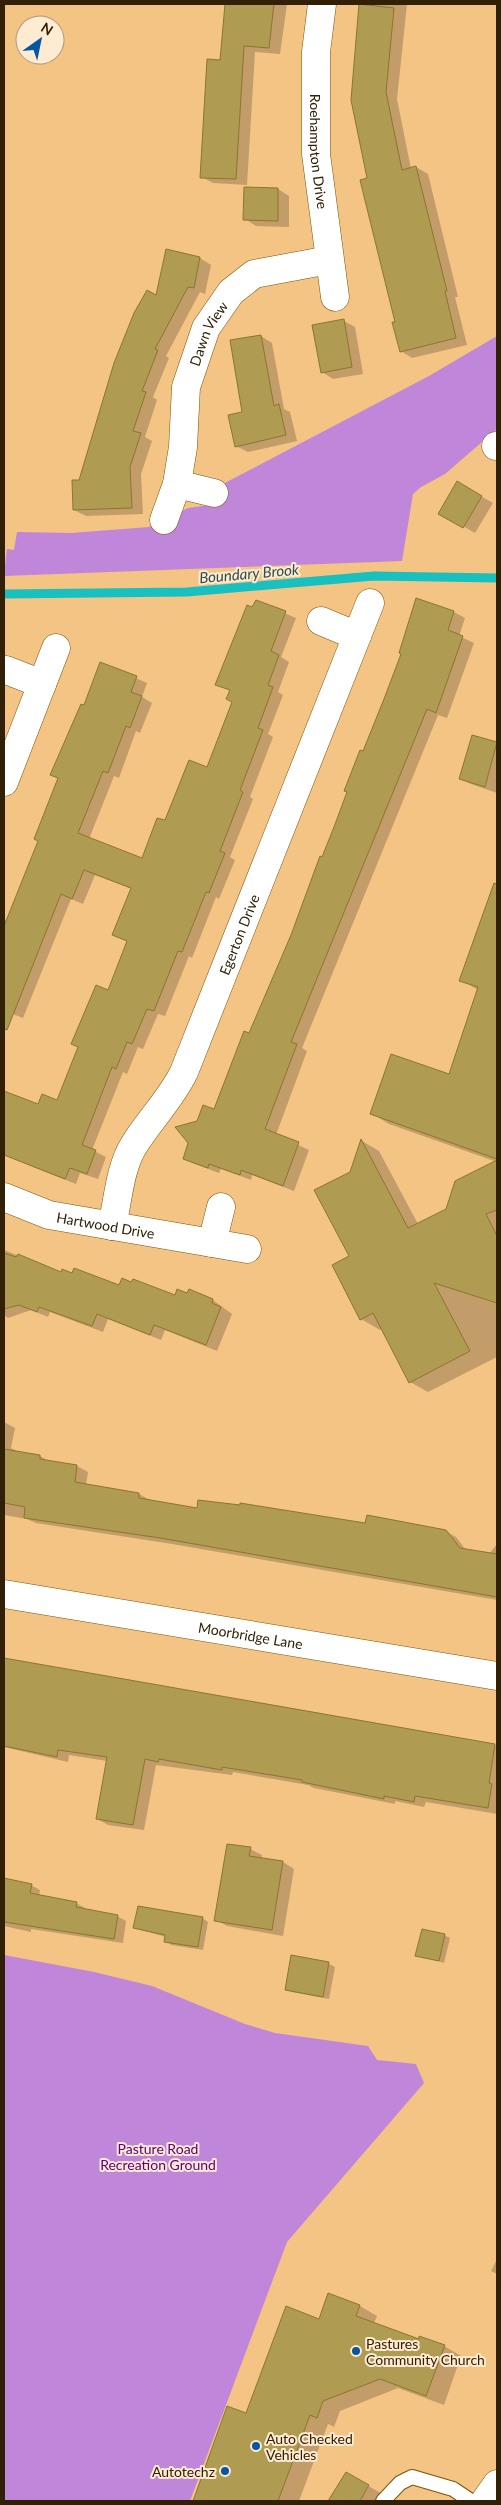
<svg xmlns="http://www.w3.org/2000/svg" width="501" height="2505" viewBox="0 0 501 2505" font-family="Lato,sans-serif">
	<style>
		.green { fill: #bf86da }
		.shadow { fill: #0003 }
		.lines { fill: none; stroke-linecap: round; stroke-linejoin: round }
		.stream { stroke: #19c0c0; stroke-width: 9 }
		.building { fill: #af9b52; stroke: #8a772b }
		.lane-casing { stroke: #7c530a; stroke-width: 16 }
		.street-casing { stroke: #7c530a; stroke-width: 29 }
		.secondary-casing { stroke: #7c530a; stroke-width: 29 }
		.lane { stroke: #fff; stroke-width: 14 }
		.street { stroke: #fff; stroke-width: 28 }
		.secondary { stroke: #fff; stroke-width: 28 }
		.poi-dot { fill: #0656a4; stroke: #feebd2; stroke-width: 2 }
		.labels { text-anchor: middle; dominant-baseline: central; stroke-width: 4; stroke-linejoin: round; paint-order: stroke }
		.street-label { font-size: 14px; fill: #312005; stroke: #feebd2 }
		.park-label { font-size: 14px; fill: #610080; stroke: #feebd2 }
		.poi-label { font-size: 14px; fill: #312005; stroke: #feebd2; text-anchor: start }
		.water-label { font-size: 15px; font-style: italic; fill: #2e4d4c; stroke: #feebd2 }
	</style>
	<rect width="100%" height="100%" fill="#f3c484"/>
	<path class="green" d="M497,336V429L445,474L421,487L413,494L402,561L4,576L7,549L14,550L17,532L71,533L149,527L188,508L217,504L221,485L429,376Z
		M4,1955L94,1972L152,1986L245,2024L275,2033L368,2046L377,2060L416,2064L424,2083L287,2242L190,2501H4Z"/>
	<path class="shadow" d="M228,4H287L280,54L255,52L247,185L213,183L202,177L221,61Z
		M361,4H407L397,99L411,169L416,167L428,174L458,297H455L467,345L412,358L401,351L396,323L361,181L368,179L353,100Z
		M278,189L289,196V227L256,226L245,219Z
		M167,251L200,258L211,265L205,294L200,292L166,356L169,358L153,397L157,400L145,437L152,441L141,474L143,514L86,516L74,510L80,481L157,297Z
		M344,321L355,327L363,374L333,379L322,372Z
		M261,336L272,343L284,409L290,412L297,441L248,452L236,446Z
		M457,483L493,503L475,533L440,513Z
		M256,601L296,618L281,657L289,662L278,692L283,695L268,734L273,737L250,797L253,799L230,857L235,860L219,899L216,897L192,958L189,956L165,1016L158,1014L143,1049L138,1047L127,1074L123,1072L92,1150L106,1157L98,1179L80,1173L76,1184L28,1165L18,1159L21,1150L4,1144V1092L39,1105L58,1101L109,992L128,942L114,935L132,889L95,875L83,904L71,899L23,1018L10,1013L4,1028V919L7,921L40,841L59,778L101,663L147,683L142,697L152,703L140,733L136,731L119,778L114,776L89,839L143,860L165,822L208,769L233,702L230,691L217,684Z
		M454,612L465,618L459,636L474,643L447,718L438,715L302,1048L307,1051L276,1135L309,1150L294,1191L252,1175L251,1180L221,1169L219,1173L195,1164L184,1158L198,1122L215,1110L250,1035L323,859L363,753Z
		M473,737L497,744V793L471,784L461,779Z
		M486,910L497,914V1162L389,1124L371,1113L449,1076L478,990L461,980Z
		M362,1141L379,1151L418,1224L447,1210L456,1182L497,1162V1357L428,1392L410,1382L382,1328L380,1330L361,1319L350,1257L351,1173Z
		M4,1250L62,1273L120,1287L213,1300L232,1314L217,1351L165,1330L161,1340L108,1319L103,1332L50,1312L48,1317L31,1310L8,1318L4,1315Z
		M4,1422L15,1428L11,1448L23,1454L40,1456L50,1462L77,1466L88,1472L86,1485L139,1494L150,1500L198,1509L445,1531L456,1537L466,1550L489,1554L497,1544V1600L172,1544L36,1523L27,1519L4,1515Z
		M4,1659L497,1746V1814L426,1802L424,1807L395,1801V1804L314,1788L308,1785L233,1772L232,1775L156,1765L144,1830L108,1825L97,1819L107,1761L69,1755L68,1762L4,1747Z
		M250,1849L262,1855L261,1859L283,1862L294,1869L283,1936L227,1926L216,1920Z
		M4,1879L31,1885L40,1890L39,1896L76,1903L85,1908V1910L117,1916L126,1921L123,1943L31,1929V1932L4,1926Z
		M202,1918L208,1922L203,1950L171,1945L166,1941V1937L134,1928Z
		M444,1935L450,1938L444,1963L417,1955Z
		M292,1957L329,1964L335,1967L329,1999L292,1992L286,1989Z
		M497,2259V2274L491,2271Z
		M360,2306L377,2316L374,2323L419,2340L444,2346L461,2356L444,2405L398,2388L340,2411L334,2427L328,2424L299,2501H194L247,2415L320,2320Z
		M346,2473L384,2495L380,2501H329Z"/>
	<g class="lines">
		<path class="stream" d="M4,594L187,592L374,576L497,578"/>
	</g>
	<path class="building" d="M225,4H274L269,48L244,46L236,179L200,178L207,59L220,60Z
		M359,4L394,8L386,92L402,170L416,166L447,291H445L456,338L400,352L392,322H395L360,180L367,178L351,100Z
		M244,187L278,188V221L243,220Z
		M166,249L200,257L194,288L188,287L155,349L158,350L142,391L146,392L133,431L141,433L130,467L132,508L73,510L72,480H79L114,363L134,313L147,290L156,295Z
		M344,319L352,367L321,373L312,325Z
		M261,335L274,406L279,404L286,435L235,447L228,415L242,412L230,340Z
		M457,481L482,496L463,528L438,514Z
		M416,598L454,611L448,630L463,636L436,713L427,709L291,1042L297,1044L265,1129L299,1142L283,1186L241,1170L240,1175L209,1164L208,1168L183,1159L188,1143L175,1127L197,1121L203,1105L214,1109L244,1031L249,1033L291,935L320,856L322,857L334,827L347,792L344,791L360,750L363,751L384,699L401,654L399,653Z
		M256,600L286,611L271,651L279,655L268,685L273,687L258,728L263,730L240,790L243,792L220,851L225,853L209,893L206,892L182,952L178,951L154,1011L147,1009L132,1044L127,1042L116,1069L112,1067L82,1145L96,1150L87,1174L70,1168L65,1179L4,1155V1091L38,1104L42,1094L57,1100L78,1047L71,1044L96,985L108,990L127,941L112,935L131,888L84,870L72,899L61,894L7,1030L4,1029V926L38,841L34,839L58,778L50,775L81,704L84,705L100,662L137,676L131,692L142,696L130,728L126,726L108,773L103,771L78,833L142,858L157,818L165,820L189,760L207,767L232,702L226,699L230,690L215,685L247,605L252,607Z
		M472,735L497,742L485,787L459,779Z
		M494,883L497,884V1159L370,1114L391,1054L449,1074L478,987L459,981Z
		M361,1139L408,1228L446,1209L455,1181L497,1160V1210L486,1214L497,1236V1303L434,1283L470,1351L409,1383L373,1313L360,1320L332,1265L349,1256L314,1190L350,1172Z
		M4,1253L16,1257L18,1254L61,1272L62,1269L72,1273L74,1268L119,1285L122,1278L131,1282L133,1279L175,1295L177,1289L187,1293L189,1289L213,1299L212,1303L221,1307L206,1345L154,1325L150,1335L97,1314L92,1326L39,1307L37,1312L19,1305L4,1309Z
		M4,1449L40,1455V1459L77,1465L75,1482L139,1493V1498L197,1508L198,1500L240,1505V1503L365,1523L367,1515L446,1530L460,1548L497,1554V1597L160,1538L24,1518L25,1507L4,1503Z
		M4,1658L495,1744L489,1783L492,1784L488,1808L415,1796L414,1802L384,1796V1799L302,1782V1780L222,1767V1770L159,1759L158,1762L145,1759L133,1825L96,1819L107,1757L58,1750L57,1757L4,1746Z
		M227,1844L251,1847L249,1856L283,1861L272,1930L214,1921Z
		M4,1878L32,1884L30,1893L77,1902L76,1907L118,1915L114,1939L4,1922Z
		M138,1906L203,1917L198,1947L164,1942L165,1935L133,1928Z
		M422,1929L445,1934L439,1961L415,1956Z
		M291,1955L329,1962L323,1997L285,1990Z
		M328,2293L360,2305L356,2316L419,2339V2336L445,2345L426,2396L380,2379L323,2401L317,2418L310,2415L278,2501H193L227,2406L246,2413L286,2306L319,2319Z
		M346,2472L369,2485L360,2501H328Z"/>
	<g class="lines">
		<defs>
			<path id="lane" d="M383,2501L400,2483L412,2477L453,2489L471,2501"/>
			<g id="street">
				<path id="s1" d="M322,4L316,52V154L335,297"/>
				<path d="M496,446H497"/>
				<path d="M177,484L214,493"/>
				<path id="s2" d="M164,520L177,484L183,447L186,387L206,328L231,292L254,274L329,260"/>
				<path d="M321,621L357,636"/>
				<path d="M6,670L42,684"/>
				<path d="M4,782L56,648"/>
				<path id="s3" d="M4,1197L49,1215L247,1249"/>
				<path id="s4" d="M112,1226C118,1200 120,1167 134,1145C150,1119 171,1099 184,1072L370,603"/>
				<path d="M212,1243L221,1207"/>
			</g>
			<g id="secondary">
				<path id="s5" d="M4,1594L497,1676"/>
				<path d="M485,2501L497,2484"/>
			</g>
		</defs>
		<use href="#lane" class="lane-casing"/>
		<use href="#street" class="street-casing"/>
		<use href="#secondary" class="secondary-casing"/>
		<use href="#lane" class="lane"/>
		<use href="#street" class="street"/>
		<use href="#secondary" class="secondary"/>
	</g>
	<g class="poi-dot">
		<circle cx="356" cy="2351" r="5"/>
		<circle cx="256" cy="2446" r="5"/>
		<circle cx="225" cy="2471" r="5"/>
	</g>
	<g class="labels">
		<g class="street-label">
			<text stroke="none"><textPath href="#s1" startOffset="148">Roehampton Drive</textPath></text>
			<text stroke="none"><textPath href="#s2" startOffset="194">Dawn View</textPath></text>
			<text stroke="none"><textPath href="#s4" startOffset="321">Egerton Drive</textPath></text>
			<text stroke="none"><textPath href="#s3" startOffset="106">Hartwood Drive</textPath></text>
			<text stroke="none"><textPath href="#s5" startOffset="250">Moorbridge Lane</textPath></text>
		</g>
		<g class="park-label">
			<text x="158" y="2148">Pasture Road<tspan x="158" dy="16">Recreation Ground</tspan></text>
		</g>
		<g class="poi-label">
			<text x="366" y="2343">Pastures<tspan x="366" dy="16">Community Church</tspan></text>
			<text x="266" y="2438">Auto Checked<tspan x="266" dy="16">Vehicles</tspan></text>
			<text x="215" y="2471" text-anchor="end">Autotechz</text>
		</g>
		<g class="water-label">
			<text transform="translate(249 573) rotate(-5)">Boundary Brook</text>
		</g>
	</g>
	<rect width="501" height="2505" fill="none" stroke="#312005" stroke-width="10"/>
	<g transform="translate(40 40) rotate(33)"><circle r="24" fill="#feebd2" stroke="#ac9a80"/>
	<path d="M0-4L9 19L0 12L-9 19Z" fill="#0656a4"/>
	<text y="-8" font-size="14" font-weight="bold" text-anchor="middle" fill="#312005">N</text>
	</g>
</svg>
